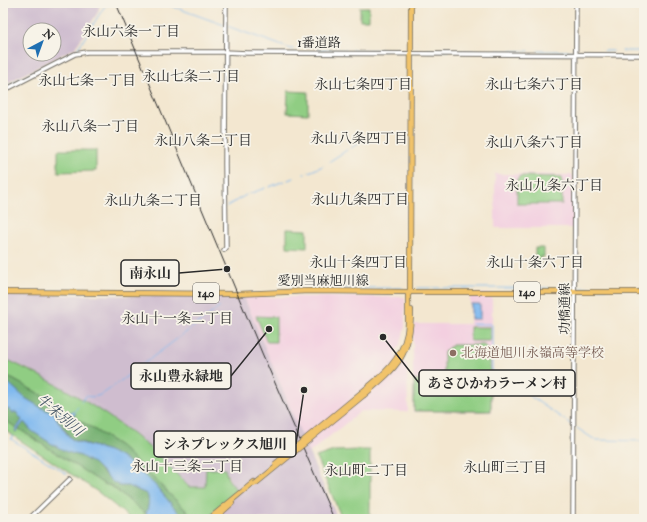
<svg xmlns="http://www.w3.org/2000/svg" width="647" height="522" viewBox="0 0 647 522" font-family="'IM FELL Double Pica','Noto Serif JP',serif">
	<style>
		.built { fill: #f3cfe0 }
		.industrial { fill: #cfbdcf; fill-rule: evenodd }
		.green { fill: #90cd83; stroke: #5e7c57 }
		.forest { fill: #74b071; stroke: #506e4e }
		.water { fill: #7eb8ef; stroke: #54728d }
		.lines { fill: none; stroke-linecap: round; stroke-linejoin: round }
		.stream { stroke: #7eb8ef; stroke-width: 1 }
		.minor-casing { stroke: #716d65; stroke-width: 5.5 }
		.major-casing { stroke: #716d65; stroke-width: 6 }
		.minor { stroke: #fff; stroke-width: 3.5 }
		.major { stroke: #f1c36a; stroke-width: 4.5 }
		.rail { stroke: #2b2b2b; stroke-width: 1 }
		.major-bridge-casing { stroke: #716d65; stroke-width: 6; stroke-linecap: butt }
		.major-bridge { stroke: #f1c36a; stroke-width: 4.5 }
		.education-dot { fill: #8d6e63; stroke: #f7f3e8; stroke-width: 1.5 }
		.labels { text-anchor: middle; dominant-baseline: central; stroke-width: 3.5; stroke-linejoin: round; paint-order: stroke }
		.shield { fill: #f7f3e8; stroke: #686764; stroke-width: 1 }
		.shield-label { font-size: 12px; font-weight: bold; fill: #2b2b2b }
		.street-label { font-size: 13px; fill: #2b2b2b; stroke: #f7f3e8 }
		.education-label { font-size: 13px; fill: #785e54; stroke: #f7f3e8; text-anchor: start }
		.neighbourhood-label { font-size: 14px; fill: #2b2b2b; stroke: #f7f3e8 }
		.water-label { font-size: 14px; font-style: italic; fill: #456; stroke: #f7f3e8 }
		.leader { fill: none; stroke: #2b2b2b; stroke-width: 1.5 }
		.callout-dot { fill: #2b2b2b; stroke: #f7f3e8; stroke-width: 1.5 }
		.callout { fill: #f7f3e8; stroke: #2b2b2b; stroke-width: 1.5 }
		.callout-label { font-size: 14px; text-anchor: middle; font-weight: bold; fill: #2b2b2b }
	</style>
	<rect width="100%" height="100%" fill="#f7f3e8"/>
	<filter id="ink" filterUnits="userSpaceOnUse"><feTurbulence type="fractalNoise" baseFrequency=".025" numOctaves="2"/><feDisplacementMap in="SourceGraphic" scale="8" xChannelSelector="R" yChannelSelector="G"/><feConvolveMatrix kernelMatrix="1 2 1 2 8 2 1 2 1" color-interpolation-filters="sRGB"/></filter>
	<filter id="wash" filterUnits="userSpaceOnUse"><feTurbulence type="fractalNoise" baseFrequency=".012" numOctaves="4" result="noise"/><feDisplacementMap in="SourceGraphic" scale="16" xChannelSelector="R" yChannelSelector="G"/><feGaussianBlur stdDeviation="0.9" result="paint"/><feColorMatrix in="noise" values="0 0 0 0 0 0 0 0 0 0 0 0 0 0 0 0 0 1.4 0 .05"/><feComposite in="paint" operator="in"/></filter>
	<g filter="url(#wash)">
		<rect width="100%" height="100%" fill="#f3e7d0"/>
		<path class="built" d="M495,174L573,175V228H496L495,227Z
			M470,294H492V412H413V335L415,324H470Z
			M244,297H405V326L403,336L400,345L394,355L407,365L408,412L361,411L309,453Z"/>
		<path class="industrial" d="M3,3H100L98,12L75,48L3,85ZM30,30H54V54H30Z
			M3,294L244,297L309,453L338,519H220L214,513L231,483L225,469L206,487H189L157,455L117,422L86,402L26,368L3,358Z"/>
		<path class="green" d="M360,7H369V20H360Z
			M288,91L308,92V114L287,113Z
			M58,150H96V171L58,172Z
			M520,176L562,177V204H517V179Z
			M287,229L307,230V248L287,247Z
			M535,248H544V257H540V265H535Z
			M256,316L276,317V342H267Z
			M470,327H490V341H470Z
			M452,345H484L490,351V383L444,382V352L449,347H451Z
			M3,358C58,383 112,414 157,454C168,465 178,476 189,487H205L206,469H225L228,479L238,492L214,512L209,519H195L120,446L73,416L76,414L72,411L70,413L65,412L47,398L3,374Z
			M414,380H442V383L491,384V411H414Z
			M3,419L17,428L15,432H16L19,429L104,484L111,486L146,514L150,519H131L98,492L3,429Z
			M359,450H370V519H342L316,457L334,451Z"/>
		<path class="forest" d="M3,374L47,398L65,412L55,413L50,412L40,407L25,398L3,378Z
			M9,409L11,412H16L22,420L17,428L3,419V411Z
			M62,414L73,416L120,446L133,458L195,519H184L154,484L130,463L117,455L106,450L74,440L70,437L55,415Z
			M23,421L32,431L52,444L67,452L81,456L89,461L94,463L105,475L120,486H128L147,494C150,501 148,507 146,514L112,486L104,484L19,429Z"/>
		<path class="water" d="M471,304H480V319H471Z
			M3,378L25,398L40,407L50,412L55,413L61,412L69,413L72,411L76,414C71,417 63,414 55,416C60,424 66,435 74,441L106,450L117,455L130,463L154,484L184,519H150L146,514C148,507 150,501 147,494L128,486H120L113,482L94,463L89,461L81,456L67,452L52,444L32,431L24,422L16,432L15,431L22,420L16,412L12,413L11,412L9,409L3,411Z"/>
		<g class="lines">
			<path class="stream" d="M163,3L224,25
				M227,26L291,49H293
				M317,50H345
				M352,50H385
				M428,50L448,51
				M457,51H489
				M497,51H529
				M538,51H572
				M604,51H613
				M622,51H644
				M3,88L77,50L104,7L107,5L118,3
				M351,148L366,138
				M330,161L347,150
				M309,172L323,166
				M304,174H305
				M288,180L293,178
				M269,187L284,181
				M249,194L265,188
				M227,206L246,195
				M309,288H402
				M417,288H572
				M578,288H644
				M472,324H490L492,325V370L572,425
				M81,402L86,396C94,398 100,396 107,391L220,307
				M73,413L78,407
				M577,428L592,438L597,440L644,441
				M13,436L11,439L67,474"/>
		</g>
	</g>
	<g filter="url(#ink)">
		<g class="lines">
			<defs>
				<path id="minor" d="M3,91L75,54L87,52H225L247,53L644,55
					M224,250L226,248L225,164L226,3
					M29,519L70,479
					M573,519L576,3"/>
				<path id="major" d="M3,292L237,294L310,291L410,292H644
					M362,392C382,376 402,360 407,333C409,321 408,308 408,295L410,292L411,3
					M364,395C397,367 411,356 411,310
					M209,519L254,482
					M214,519L232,503"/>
			</defs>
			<use href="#minor" class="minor-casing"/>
			<use href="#major" class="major-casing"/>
			<use href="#minor" class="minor"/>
			<use href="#major" class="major"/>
			<path class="rail" d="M116,3L262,353L334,519"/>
			<defs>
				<path id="major-bridge" d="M275,464L362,392
					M255,484L364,395"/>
			</defs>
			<use href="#major-bridge" class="major-bridge-casing"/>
			<use href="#major-bridge" class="major-bridge"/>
		</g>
	</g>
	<circle class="education-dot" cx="453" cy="353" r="4"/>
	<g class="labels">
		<g class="shield">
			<rect x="514" y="282" width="26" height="20" rx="3"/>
			<rect x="193" y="283" width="26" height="20" rx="3"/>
		</g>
		<g class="shield-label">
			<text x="527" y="292">140</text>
			<text x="206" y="293">140</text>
		</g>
		<g class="street-label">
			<text x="319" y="43">1番道路</text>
			<text x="323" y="281">愛別当麻旭川線</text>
			<text transform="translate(565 309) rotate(-90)">功橋通線</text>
		</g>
		<g class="education-label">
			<text x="461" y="353">北海道旭川永嶺高等学校</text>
		</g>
		<g class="neighbourhood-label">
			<text x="131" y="31">永山六条一丁目</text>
			<text x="191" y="76">永山七条二丁目</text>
			<text x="87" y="80">永山七条一丁目</text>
			<text x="363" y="84">永山七条四丁目</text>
			<text x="534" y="84">永山七条六丁目</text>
			<text x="90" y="126">永山八条一丁目</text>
			<text x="359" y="138">永山八条四丁目</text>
			<text x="203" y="140">永山八条二丁目</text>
			<text x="534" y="142">永山八条六丁目</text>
			<text x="554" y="185">永山九条六丁目</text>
			<text x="360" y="199">永山九条四丁目</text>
			<text x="153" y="200">永山九条二丁目</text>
			<text x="358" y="262">永山十条四丁目</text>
			<text x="535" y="262">永山十条六丁目</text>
			<text x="177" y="318">永山十一条二丁目</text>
			<text x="187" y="466">永山十三条二丁目</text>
			<text x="505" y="467">永山町三丁目</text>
			<text x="366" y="470">永山町二丁目</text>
		</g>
		<g class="water-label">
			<text transform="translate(60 415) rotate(40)">牛朱別川</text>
		</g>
	</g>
	<path class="leader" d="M227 269L179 273M269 329L231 376M383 337L419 383M304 390L296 444"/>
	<g class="callout-dot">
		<circle cx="227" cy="269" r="4"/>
		<circle cx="269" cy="329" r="4"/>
		<circle cx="383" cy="337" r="4"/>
		<circle cx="304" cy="390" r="4"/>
	</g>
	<g class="callout">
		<rect x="121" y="260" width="58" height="26" rx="4"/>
		<rect x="131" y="363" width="100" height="26" rx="4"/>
		<rect x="419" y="370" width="156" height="26" rx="4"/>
		<rect x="154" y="431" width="142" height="26" rx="4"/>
	</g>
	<g class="callout-label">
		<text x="150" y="278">南永山</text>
		<text x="181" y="381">永山豊永緑地</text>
		<text x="497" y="388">あさひかわラーメン村</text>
		<text x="225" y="449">シネプレックス旭川</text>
	</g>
	<rect width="647" height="522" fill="none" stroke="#f7f3e8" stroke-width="16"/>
	<g transform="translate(42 42) rotate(41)"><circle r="19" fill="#f7f3e8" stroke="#a5a39c"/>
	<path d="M0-3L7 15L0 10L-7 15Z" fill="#1f6fb2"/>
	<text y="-6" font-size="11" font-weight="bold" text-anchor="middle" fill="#2b2b2b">N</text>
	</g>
</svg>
